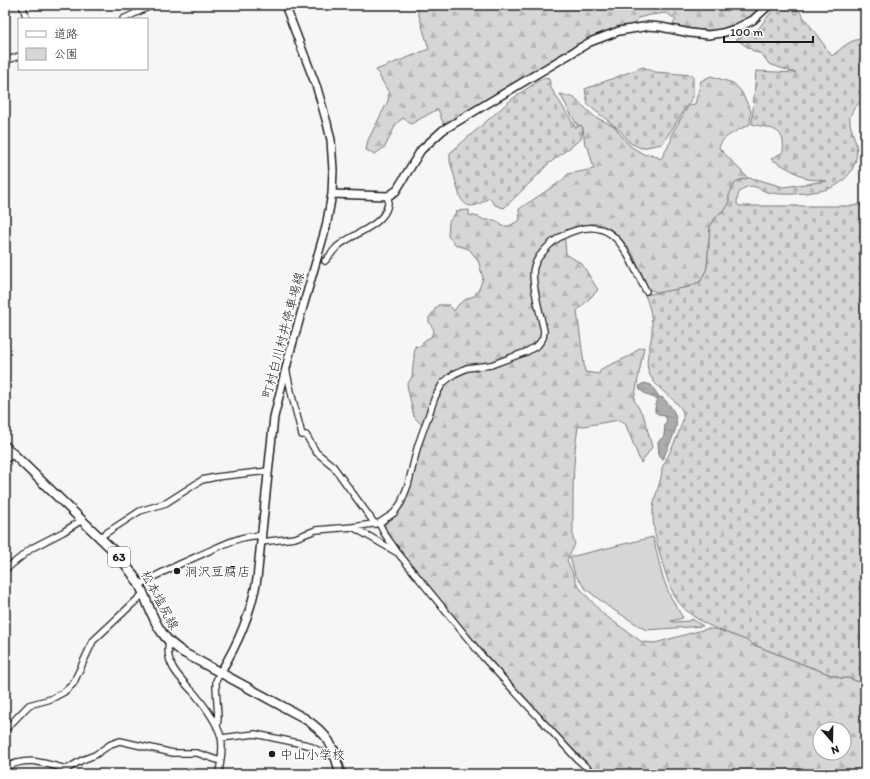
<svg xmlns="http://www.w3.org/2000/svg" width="870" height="779" viewBox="0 0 870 779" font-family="Itim,'Klee One',sans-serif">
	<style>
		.green { fill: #d6d6d6; stroke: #797979 }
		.forest { fill: url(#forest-firs); stroke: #797979; fill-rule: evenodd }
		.cemetery { fill: url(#cemetery-stones); stroke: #797979 }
		.water { fill: url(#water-ripples); stroke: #727272 }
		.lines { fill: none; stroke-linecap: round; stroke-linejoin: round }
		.stream { stroke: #727272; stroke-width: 2 }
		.street-casing { stroke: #1c1c1c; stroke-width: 8 }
		.secondary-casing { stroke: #1c1c1c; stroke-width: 10 }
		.primary-casing { stroke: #1c1c1c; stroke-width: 11 }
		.street { stroke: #fff; stroke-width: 5.5 }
		.secondary { stroke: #fff; stroke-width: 7 }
		.primary { stroke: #fff; stroke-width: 8 }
		.poi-dot { fill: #1c1c1c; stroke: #fff; stroke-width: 1.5 }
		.labels { text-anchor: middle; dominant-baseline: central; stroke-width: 3; stroke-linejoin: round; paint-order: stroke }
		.shield { fill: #fff; stroke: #606060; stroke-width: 1 }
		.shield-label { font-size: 12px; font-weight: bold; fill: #1c1c1c }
		.street-label { font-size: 13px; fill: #1c1c1c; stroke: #fff }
		.poi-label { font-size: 13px; fill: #1c1c1c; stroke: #fff; text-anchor: start }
	</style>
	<defs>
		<pattern id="forest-firs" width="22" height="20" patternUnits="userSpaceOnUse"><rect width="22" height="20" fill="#d6d6d6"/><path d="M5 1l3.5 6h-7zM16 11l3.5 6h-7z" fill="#b7b7b7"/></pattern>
		<pattern id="cemetery-stones" width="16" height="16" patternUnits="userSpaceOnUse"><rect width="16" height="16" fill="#d6d6d6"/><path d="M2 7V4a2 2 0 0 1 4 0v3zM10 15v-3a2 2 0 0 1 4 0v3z" fill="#b7b7b7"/></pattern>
		<pattern id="water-ripples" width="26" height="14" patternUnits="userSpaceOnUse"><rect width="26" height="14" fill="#acacac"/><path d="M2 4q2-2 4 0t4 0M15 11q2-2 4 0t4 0" fill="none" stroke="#939393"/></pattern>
	</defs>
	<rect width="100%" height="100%" fill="#f6f6f6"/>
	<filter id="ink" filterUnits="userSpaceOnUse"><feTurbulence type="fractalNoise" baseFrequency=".025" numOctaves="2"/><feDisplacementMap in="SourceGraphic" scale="8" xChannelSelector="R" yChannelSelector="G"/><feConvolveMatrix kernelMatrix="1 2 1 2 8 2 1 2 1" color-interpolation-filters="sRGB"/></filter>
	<g filter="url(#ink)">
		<path class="green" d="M653,537L662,575L670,596L683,618L671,621L673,622L689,621L692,619L703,626L646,630L609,607L586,589L575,575L570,557Z"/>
		<path class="forest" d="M425,5H764C736,35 709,33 671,25L676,20L667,13L650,15L638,18L635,25L594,36L566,51L444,126L438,109L411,124L403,118L396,124L385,147L375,154L366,150L368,140L388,101L389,93L376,70L429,49L417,9Z
			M711,76L733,83L741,91L751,111L750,124C740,130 721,136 719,148L748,178L738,181L729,196V204L726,209L723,210L710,227L707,268L701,281L689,287L659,293L649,289C638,267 626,230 598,224C587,223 574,228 564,232L566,254L582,264L598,290L577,311L585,372L599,374L601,369L630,356L639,348L644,347L634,400L644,417L652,447L641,463L625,423L619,420L578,427C572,464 573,501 573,538L575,544L567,560L578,586L603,614L642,642L655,643L706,629H716L749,641L752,644L810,667L840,678H848L865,684V774H599C527,708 466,630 403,555C397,547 384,534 385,524C410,504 412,482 418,453C420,445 423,437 426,429L414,417L407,385L412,377L415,346L420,347L425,340L431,337L434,330L429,322V318L438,305H449L454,311L459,304L468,298L474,296L479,289L483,278L478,260L469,249L456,245L448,236L449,222L457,211L469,210V215L479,217L484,220H494L499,222L502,226H509L520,220L519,209L563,180L568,174L594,169L588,147L585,145L583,129L581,125L578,127L560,94L573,97L595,117L614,126L630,146L645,155L651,154L661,159L671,141L672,133L689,105L695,104L701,81ZM820,729H844V753H820Z"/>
		<path class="cemetery" d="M777,5H795L832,56C842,48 851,38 865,39V98C859,103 852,109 850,117C849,126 854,135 856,144C860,164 847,183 828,189C819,192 791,195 782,194C778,194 772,193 767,192C761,190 754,184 747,187C739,189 737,196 737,204L740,206H853L861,204L865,201V684L848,678H840L810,667L752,644L749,641C722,631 689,622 674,595C669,585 665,572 662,561C657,544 652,527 653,509C654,495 662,482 662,468C667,458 685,424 683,414C682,401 653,390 648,370C645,357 651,345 652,333C653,320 650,307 645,295L689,287L701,281L707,268L710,227L715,218L726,208L729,204V196L732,188L737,181L748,178L756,179L783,187L827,181L807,179L771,159L783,152C786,127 771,129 752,124L756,71L796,73L769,64L762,54L755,52L736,39L758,29Z
			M643,67L655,72L693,75V97L662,144L641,148L630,143L620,130L588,105L585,89Z
			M544,78L549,79L551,88L576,128L581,125L583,129L581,139L547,165L538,175L504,208L495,205L489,198C478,205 468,212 460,197L450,161V153L512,99L538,81Z"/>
		<path class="water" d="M644,383L651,385L660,398L662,397C687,421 674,431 663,459H662L659,455L658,442L664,436L665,424L667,420L665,416L660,415L655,412V408L658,399L649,396L640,390L639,386Z"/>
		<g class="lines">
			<path class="stream" d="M338,747L346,774"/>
			<defs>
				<path id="street" d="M22,5L27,19
					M123,19L153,5
					M5,61L19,56
					M325,261C329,257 333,251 337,247C353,232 392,225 388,196
					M286,368L292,396L302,435H306L316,452L333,466L375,524
					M5,460L14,454
					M379,523L384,533L396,550
					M353,527L398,553L483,657L577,759L594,774
					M100,537L140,511L166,503L202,480L216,477L268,471
					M261,542L295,538L316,530L353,527L379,523L394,513L401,503L408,485L418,445L435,397L443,383L454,374L467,368L491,365L526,352L538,345L543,338L544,331C541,316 530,280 534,267C537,256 552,241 562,236C615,209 626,253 646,291
					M5,570L32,548L63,532L82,520
					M139,585C158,574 177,565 198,556C217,548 240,534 262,536
					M169,641C164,664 180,678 194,693C204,705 217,722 221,737C224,748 220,763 219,774
					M217,727L218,718L216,686V681L220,673
					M5,730L29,705L51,699L64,692L73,684L93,641L143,594
					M221,738L255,734L308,745L327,755L335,756
					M5,767C31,756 41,763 67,769L82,760L95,755L111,744L120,741L173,753H197L220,761"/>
				<path id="secondary" d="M332,194L388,196L396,191L421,150L443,130L590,42L619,31L649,26L661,27L690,33L708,35L722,33L735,29L753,20L769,5
					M220,673C238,644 251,613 257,579L274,417L290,352L326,227L332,194L333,170L331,140L327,123L317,88L285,5"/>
				<path id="primary" d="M5,446L118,555C126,565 134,575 140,586C148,602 152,620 163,634C168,642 176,647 184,653L304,718C329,735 333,744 340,774"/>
			</defs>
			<use href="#street" class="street-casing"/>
			<use href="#secondary" class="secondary-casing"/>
			<use href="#primary" class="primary-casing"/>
			<use href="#street" class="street"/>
			<use href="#secondary" class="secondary"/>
			<use href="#primary" class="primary"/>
		</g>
	</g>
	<g class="poi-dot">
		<circle cx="177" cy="571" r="4"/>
		<circle cx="272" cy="754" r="4"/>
	</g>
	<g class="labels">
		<rect class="shield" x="108" y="547" width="22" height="20" rx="3"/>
		<g class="shield-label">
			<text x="119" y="557">63</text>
		</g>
		<g class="street-label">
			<text transform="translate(283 335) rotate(-75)">町村白川村井停車場線</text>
			<text transform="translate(160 600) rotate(62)">松本塩尻線</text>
		</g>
		<g class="poi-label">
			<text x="185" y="571">洞沢豆腐店</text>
			<text x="280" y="754">中山小学校</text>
		</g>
	</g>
	<rect width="870" height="779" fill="none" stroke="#fff" stroke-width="20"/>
	<rect x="10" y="10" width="850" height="759" fill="none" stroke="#1c1c1c" stroke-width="1.5" filter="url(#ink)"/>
	<rect x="18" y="18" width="130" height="52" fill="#ffffff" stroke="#a4a4a4"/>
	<rect x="26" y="31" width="20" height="6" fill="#ffffff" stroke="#a4a4a4"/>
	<text x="54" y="38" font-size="12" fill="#1c1c1c">道路</text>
	<rect x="26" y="48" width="20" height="12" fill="#d6d6d6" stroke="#a4a4a4"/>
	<text x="54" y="58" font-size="12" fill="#1c1c1c">公園</text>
	<g transform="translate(832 741) rotate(160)"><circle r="19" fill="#ffffff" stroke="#a4a4a4"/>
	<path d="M0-3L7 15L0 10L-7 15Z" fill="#1c1c1c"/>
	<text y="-6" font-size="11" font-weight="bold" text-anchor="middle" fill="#1c1c1c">N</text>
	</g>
	<path d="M724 36v6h89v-6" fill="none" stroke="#1c1c1c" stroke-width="2"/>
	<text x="730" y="36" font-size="12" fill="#1c1c1c" stroke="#ffffff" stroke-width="3" paint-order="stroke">100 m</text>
</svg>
